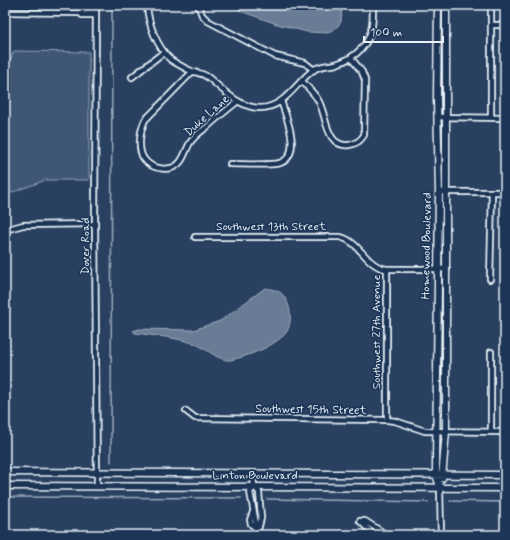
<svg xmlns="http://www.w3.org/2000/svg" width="510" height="540" viewBox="0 0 510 540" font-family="Mynerve,sans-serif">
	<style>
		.green { fill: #415774; stroke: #94a4b6 }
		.water { fill: #6b7c95; stroke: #9dabbd }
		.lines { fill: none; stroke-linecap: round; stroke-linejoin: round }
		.stream { stroke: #9dabbd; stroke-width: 1.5 }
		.street-casing { stroke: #e8f1f8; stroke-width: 8 }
		.secondary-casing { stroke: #e8f1f8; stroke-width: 9 }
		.street { stroke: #1d3557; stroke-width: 4.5 }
		.secondary { stroke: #1d3557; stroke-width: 6 }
		.labels { text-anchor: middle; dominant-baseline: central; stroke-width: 3.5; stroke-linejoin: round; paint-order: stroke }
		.street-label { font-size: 12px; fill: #e8f1f8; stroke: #1d3557 }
	</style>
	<rect width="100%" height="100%" fill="#294061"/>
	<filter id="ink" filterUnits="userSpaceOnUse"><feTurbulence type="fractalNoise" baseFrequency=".025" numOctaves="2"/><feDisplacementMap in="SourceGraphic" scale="8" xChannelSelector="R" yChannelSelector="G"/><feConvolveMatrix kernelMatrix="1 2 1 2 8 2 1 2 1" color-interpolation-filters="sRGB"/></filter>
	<g filter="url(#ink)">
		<path class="green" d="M14,51L89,52V180H46L5,195V73Z"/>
		<path class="water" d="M232,5H288L320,9L324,8L325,5H342V6L341,22L337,27L328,33L307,32L277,24L243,12Z
			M265,288C271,289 278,290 282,294C292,304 294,327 283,336C270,348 248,356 231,360C219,362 205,347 195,344C176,337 155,336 135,333L133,331L139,329L193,330L220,321Z"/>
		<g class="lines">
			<path class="stream" d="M111,462L112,5
				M5,497L241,498
				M267,499L428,502
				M450,501L505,502"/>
			<defs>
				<path id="street" d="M96,5L95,224L97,486
					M147,5C148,24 157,47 171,60C177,64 183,67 189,70C196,74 200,71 209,78C223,90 240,108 260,108C284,108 296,83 313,70C321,65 328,66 336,64C346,61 355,56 362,48C373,35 373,21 373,5
					M198,5L202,15L208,21L275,56L305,63L314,70
					M5,12L80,13L82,15H96
					M80,13L82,10L96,11
					M491,25H505
					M192,72L145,120C140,131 137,149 144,159C152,170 173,173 181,161C186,154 187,145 193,139C197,134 202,131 207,127C217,118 228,109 238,101
					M132,77L164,52
					M302,81C307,87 314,93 318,100C327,114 325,148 349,145C356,144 361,140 364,135L365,80L362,72L351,58
					M438,117L505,118
					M491,118V5
					M230,164C243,164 268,166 280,163C303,155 286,116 281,101
					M439,192H505
					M5,230L23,225L95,224
					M195,237H340C360,241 366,267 387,269H447
					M490,279L492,192
					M186,411L195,418L387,420L395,421L425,431L505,432
					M387,420V269
					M491,432V352
					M253,473L254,487L259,492L261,518L258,530
					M254,487L250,492L258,535
					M440,487L441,535
					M253,512L250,520L251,524L258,530
					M360,521H365L387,535
					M360,521L374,535"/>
				<path id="secondary" d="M438,5L437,98L439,192L436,466V474L440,487
					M5,472L505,475
					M442,478L446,431V5
					M5,486L505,488"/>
			</defs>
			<use href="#street" class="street-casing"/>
			<use href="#secondary" class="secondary-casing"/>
			<use href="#street" class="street"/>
			<use href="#secondary" class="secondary"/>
		</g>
	</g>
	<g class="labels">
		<g class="street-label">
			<text transform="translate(207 116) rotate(-42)">Duke Lane</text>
			<text x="271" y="227">Southwest 13th Street</text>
			<text transform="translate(86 246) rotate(-90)">Dover Road</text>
			<text transform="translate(427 246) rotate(-89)">Homewood Boulevard</text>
			<text transform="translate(377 332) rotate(-90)">Southwest 27th Avenue</text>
			<text transform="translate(311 410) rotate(1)">Southwest 15th Street</text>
			<text x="255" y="476">Linton Boulevard</text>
		</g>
	</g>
	<rect width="510" height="540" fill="none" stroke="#1d3557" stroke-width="20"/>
	<rect x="10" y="10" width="490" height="520" fill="none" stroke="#e8f1f8" stroke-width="1.5" filter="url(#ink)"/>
	<path d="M364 36v6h79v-6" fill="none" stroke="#e8f1f8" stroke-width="2"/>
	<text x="370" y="36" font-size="12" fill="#e8f1f8" stroke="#1d3557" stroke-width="3" paint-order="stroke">100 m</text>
</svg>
